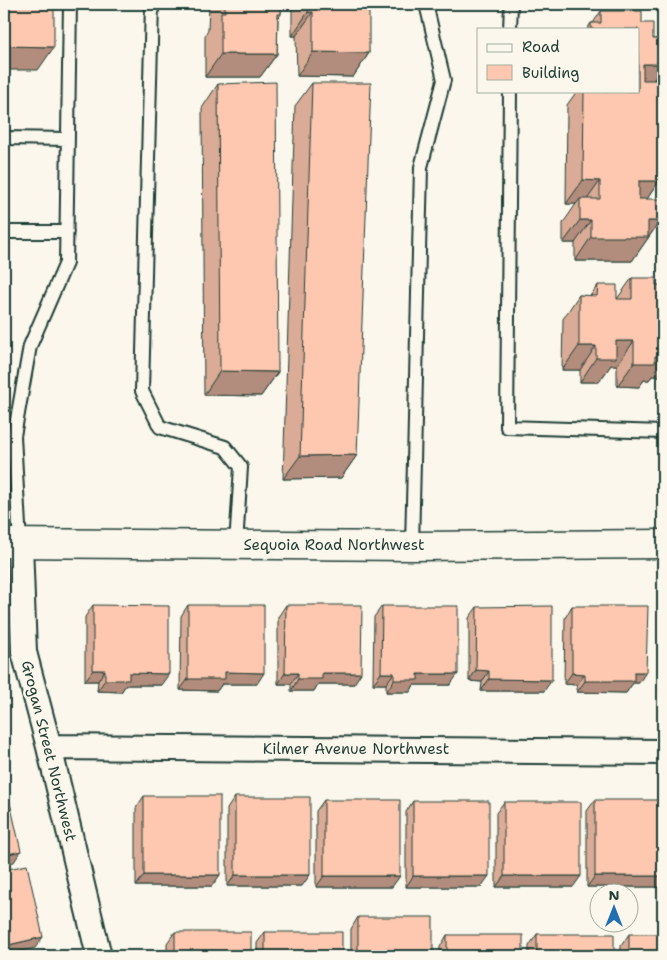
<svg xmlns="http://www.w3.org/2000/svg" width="667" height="960" viewBox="0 0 667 960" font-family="'Shantell Sans',sans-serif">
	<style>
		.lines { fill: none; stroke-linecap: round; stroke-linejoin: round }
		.service-casing { stroke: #1f3d34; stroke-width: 16 }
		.minor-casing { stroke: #1f3d34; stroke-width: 28 }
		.tertiary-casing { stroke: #1f3d34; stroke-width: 31 }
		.service { stroke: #fbf7ec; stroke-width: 12 }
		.minor { stroke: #fbf7ec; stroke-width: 24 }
		.tertiary { stroke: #fbf7ec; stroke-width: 28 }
		.wall { fill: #daac97; stroke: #1f3d34 }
		.shaded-wall { fill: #b28c7b; stroke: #1f3d34 }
		.building { fill: #fec8b0; stroke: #1f3d34 }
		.labels { text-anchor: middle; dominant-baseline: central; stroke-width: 5; stroke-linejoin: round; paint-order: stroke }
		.street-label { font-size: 15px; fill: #1f3d34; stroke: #fbf7ec }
	</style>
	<rect width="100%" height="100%" fill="#fbf7ec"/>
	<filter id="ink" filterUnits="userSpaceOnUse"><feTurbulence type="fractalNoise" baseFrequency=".02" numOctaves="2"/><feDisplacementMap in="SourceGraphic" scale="10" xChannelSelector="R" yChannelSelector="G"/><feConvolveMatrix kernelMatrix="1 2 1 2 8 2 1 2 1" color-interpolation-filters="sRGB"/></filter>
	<g filter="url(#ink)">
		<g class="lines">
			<defs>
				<path id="service" d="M152,4L142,391L160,427L225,447L241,467L236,545
					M510,29L511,4
					M510,91L507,427L663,432
					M4,138L68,139
					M4,232H67
					M20,544L14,436L30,346L66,263L70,4
					M412,546L421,167L444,80L426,4"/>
				<path id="minor" d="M20,544L24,652L49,747L99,956
					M49,747L663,752"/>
				<path id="tertiary" d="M4,543L412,546L663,544"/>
			</defs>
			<use href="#service" class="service-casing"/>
			<use href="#minor" class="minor-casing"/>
			<use href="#tertiary" class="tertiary-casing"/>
			<use href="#service" class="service"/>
			<use href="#minor" class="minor"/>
			<use href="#tertiary" class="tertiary"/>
		</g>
		<path class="wall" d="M209,4H281V14L278,19L277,54L260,77H205V36L208,30Z
			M292,4H365L369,53L353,77L297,76L296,36H292Z
			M601,11L642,23L653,39H663V66L654,80L659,181L647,199L660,221L632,261H575V243H563V223L576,204H566L567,105L577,91H638V29H587L591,23H593Z
			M312,83L357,455L341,478L283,479L295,106Z
			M218,84L278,372L261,396L204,395L202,108Z
			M632,278L656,285L663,376H652L649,380H644L639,387L617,386V365H611L599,382H580V370H562L563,319L579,295L590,296L598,285L617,299Z
			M93,605L161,685H126L121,692L97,691L98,681H85V617Z
			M188,605L257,684H222L217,691L180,690L181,616Z
			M286,605L354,684H318L314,691H291V684H278V617Z
			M382,606L450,685H414L410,692H386V684H373L374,617Z
			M572,606L639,683H633L626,693L577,692V685L564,684L565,618Z
			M477,607L544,691H481L482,682L469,681V618Z
			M663,612V691H659L660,616Z
			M144,796L212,886H136V808Z
			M235,797L302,886H227V809Z
			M324,800L392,887H316V811Z
			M595,800L662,887H587V811Z
			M413,801L481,887H406V812Z
			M504,802L573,887H496V813Z
			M358,917L433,956H351V929Z
			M175,932L251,956H167V943Z
			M265,932L342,956H257V943Z
			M537,934L614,956H529V946Z
			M629,934L663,956H621V946Z
			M447,935L523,956H440V947Z"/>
		<path class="shaded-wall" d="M308,12H313L296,36H292Z
			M4,46L54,47L38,70H4Z
			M313,52L369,53L353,77L297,76Z
			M221,54H277L260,77H205Z
			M643,64H663V66L648,88H638Z
			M583,180L600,181L584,204L580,199L576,204H566Z
			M639,181H659L643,205L623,204Z
			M580,220H591L575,243H563Z
			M648,221H660L632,261H575L591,237Z
			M616,341H634L617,365H611L599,382H580L596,358Z
			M579,346H596L580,370H562Z
			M655,356H663V376H652L649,380H644L639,387L617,386L634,363Z
			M220,371L278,372L261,396L204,395Z
			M357,455L341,478L283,479L300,456Z
			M93,670H105L98,681H85Z
			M476,670L489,671L482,682L469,681Z
			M225,672L264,673L257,684H222L217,691L180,690L188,679Z
			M634,672H646L639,683H633L626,693L577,692L585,681Z
			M129,673L169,674L161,685H126L121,692L97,691L105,680Z
			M285,673H298L291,684H278Z
			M322,673H361L354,684H318L314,691H291L298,679Z
			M381,673H394L386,684H373Z
			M572,673L585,674L577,685L564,684Z
			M418,674H458L450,685H414L410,692H386L394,680Z
			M489,679L552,680L544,691H481Z
			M663,685V691H659Z
			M21,851L14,862L4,864V855Z
			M144,875H220L212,886H136Z
			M235,875H310L302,886H227Z
			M324,876H400L392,887H316Z
			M413,876H489L481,887H406Z
			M504,876H581L573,887H496Z
			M595,876H663V886L662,887H587Z
			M43,937L35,948L4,955V946Z"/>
		<path class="building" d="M4,4H54V47L4,46Z
			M225,4H281V14H278L277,54H221V12H225Z
			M308,4H365V11H369V53L313,52V12H308Z
			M601,11H642V23H653V39H663V64H643V80H660L659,181H639V199H660V221H648V237H591V220H580V199H600V181L583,180L584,91H638V29H591V23H601Z
			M276,82L278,372L220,371L218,84Z
			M312,83H371L357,455L300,456Z
			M632,278H656V285H663V356H655V363H634V341H616V358H596V346H579V295L597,296L598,285H617V299H632Z
			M93,605L169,606V674L129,673V680H105V670H93Z
			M188,605H264V673L225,672V679H188Z
			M286,605H362L361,673H322V679H298V673H285Z
			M382,606H458V674H418V680H394V673H381Z
			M552,606V680L489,679V671L476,670L477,607Z
			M572,606H648L646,672H634V681H585V674L572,673Z
			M4,777L21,851L4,855Z
			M144,796H220V875H144Z
			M235,797H310V875H235Z
			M324,800H400V876H324Z
			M595,800H663V876H595Z
			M413,801H489V876H413Z
			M504,802H581V876H504Z
			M27,865L43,937L4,946V870Z
			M358,917H433V956H358Z
			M175,932H251V956H175Z
			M265,932H342V956H265Z
			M537,934H614V956H537Z
			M629,934H663V956H629Z
			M447,935H523V956H447Z
			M48,950L50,956H18Z"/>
	</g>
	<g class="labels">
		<g class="street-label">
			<text x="334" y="545">Sequoia Road Northwest</text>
			<text x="356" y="749">Kilmer Avenue Northwest</text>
			<text transform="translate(49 751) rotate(76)">Grogan Street Northwest</text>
		</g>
	</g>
	<rect width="667" height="960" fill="none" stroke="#fbf7ec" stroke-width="20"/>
	<rect x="10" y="10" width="647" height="940" fill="none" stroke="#1f3d34" stroke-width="2" filter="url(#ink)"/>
	<rect x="477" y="28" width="162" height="65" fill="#fbf7ec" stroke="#a3ada2"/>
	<rect x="487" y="44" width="25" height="8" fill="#fbf7ec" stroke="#a3ada2"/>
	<text x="522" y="52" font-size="15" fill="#1f3d34">Road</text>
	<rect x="487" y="65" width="25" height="15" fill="#fec8b0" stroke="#a3ada2"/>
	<text x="522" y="78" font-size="15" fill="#1f3d34">Building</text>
	<g transform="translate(614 908)"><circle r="24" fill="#fbf7ec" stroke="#a3ada2"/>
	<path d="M0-4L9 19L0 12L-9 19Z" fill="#1f6fb2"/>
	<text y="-8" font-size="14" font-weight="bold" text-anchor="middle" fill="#1f3d34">N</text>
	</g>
</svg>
